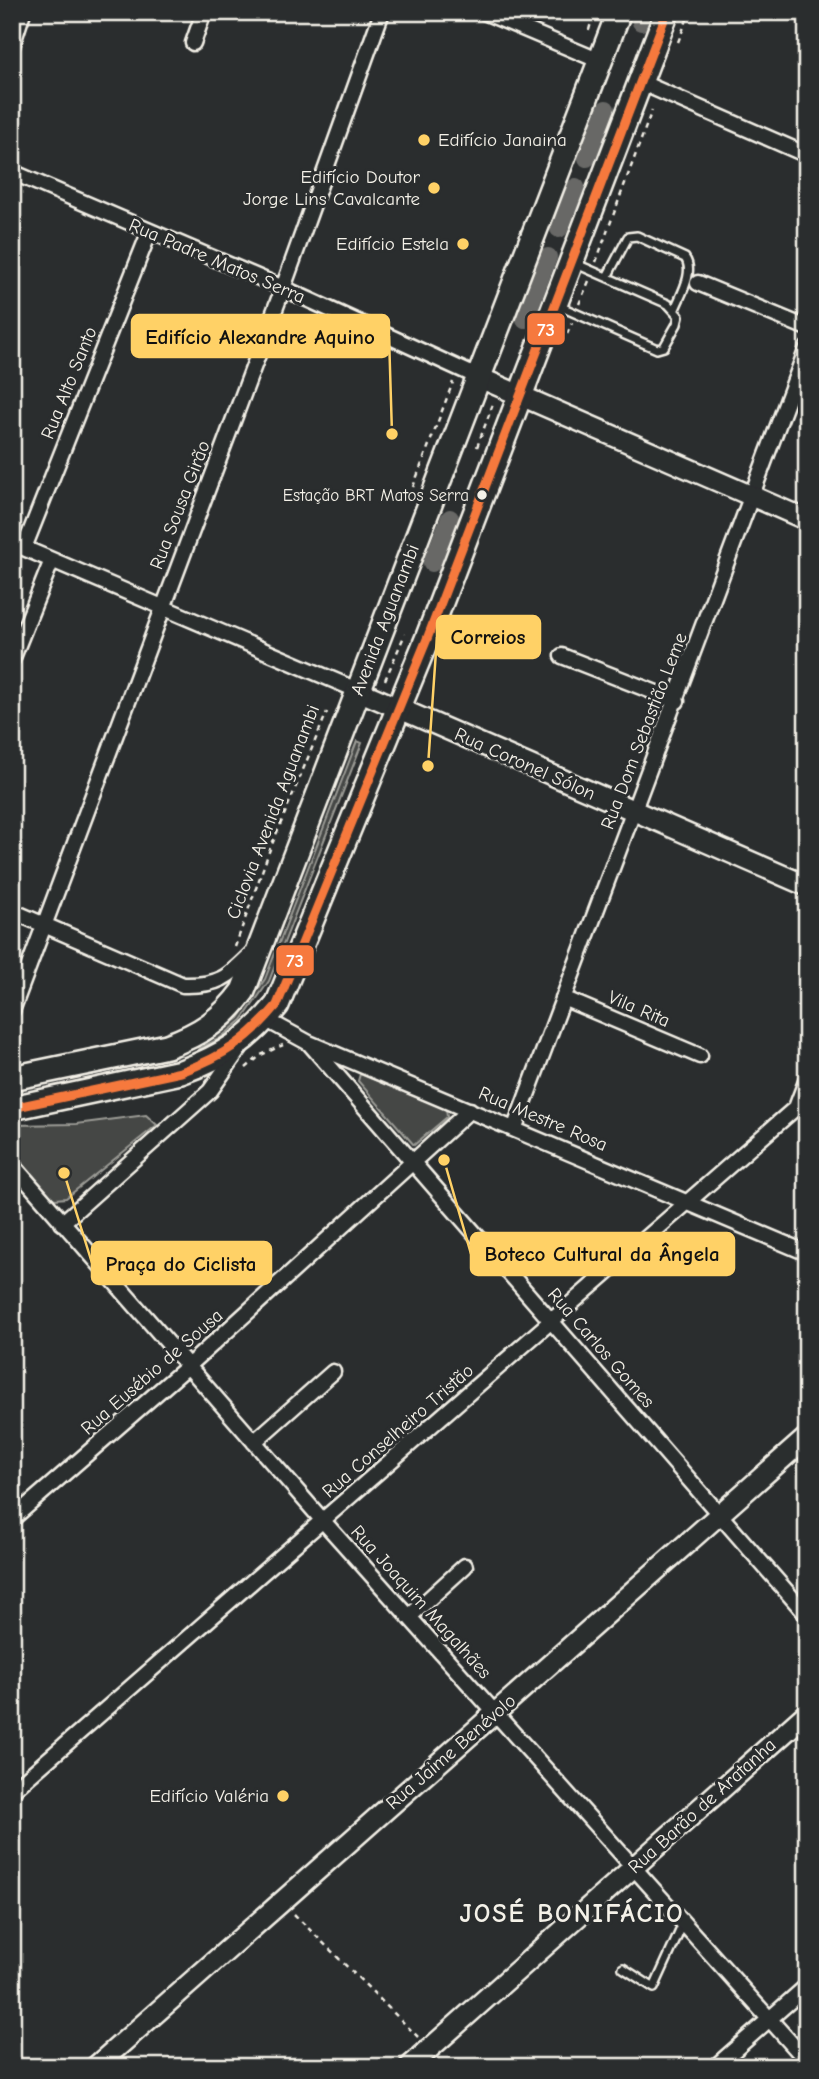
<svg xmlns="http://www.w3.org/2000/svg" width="819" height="2079" viewBox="0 0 819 2079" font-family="'Comic Neue',sans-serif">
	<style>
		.green { fill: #444645; stroke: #9c9c96; stroke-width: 2 }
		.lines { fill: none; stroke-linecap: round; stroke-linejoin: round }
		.canal { stroke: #676866; stroke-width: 18 }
		.lane-casing { stroke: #f4f1e8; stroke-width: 12 }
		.street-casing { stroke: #f4f1e8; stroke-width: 19 }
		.secondary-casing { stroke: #f4f1e8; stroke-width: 24 }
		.primary-casing { stroke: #f4f1e8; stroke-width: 28 }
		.path { stroke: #f4f1e8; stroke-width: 2.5; stroke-dasharray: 5 5; stroke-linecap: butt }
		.lane { stroke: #2a2d2e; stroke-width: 7 }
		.street { stroke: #2a2d2e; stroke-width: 14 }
		.secondary { stroke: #2a2d2e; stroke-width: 19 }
		.primary { stroke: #2a2d2e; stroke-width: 23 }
		.bus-1-casing { stroke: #2a2d2e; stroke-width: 14 }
		.bus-1 { stroke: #f6793e; stroke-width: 9 }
		.poi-dot { fill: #ffd166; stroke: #2a2d2e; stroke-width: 2.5 }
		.bus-dot { fill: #f4f1e8; stroke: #2a2d2e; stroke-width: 2.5 }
		.labels { text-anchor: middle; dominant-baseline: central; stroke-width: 6; stroke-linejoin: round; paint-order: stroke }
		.bus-label { font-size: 17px; fill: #f4f1e8; stroke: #2a2d2e; text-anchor: end }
		.poi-label { font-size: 19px; fill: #f4f1e8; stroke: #2a2d2e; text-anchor: end }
		.street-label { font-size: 19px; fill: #f4f1e8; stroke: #2a2d2e }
		.district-label { font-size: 26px; font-weight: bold; letter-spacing: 2px; fill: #f4f1e8; stroke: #2a2d2e }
		.leader { fill: none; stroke: #ffd166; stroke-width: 2.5 }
		.callout-dot { fill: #ffd166; stroke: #2a2d2e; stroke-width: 2.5 }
		.callout { fill: #ffd166; stroke: #ffd166; stroke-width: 2.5 }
		.callout-label { font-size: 21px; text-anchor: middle; font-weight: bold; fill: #111 }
		.line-badge { stroke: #2a2d2e; stroke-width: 2.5 }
		.badge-label { font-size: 19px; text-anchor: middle; font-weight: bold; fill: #fff }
	</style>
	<rect width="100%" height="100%" fill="#2a2d2e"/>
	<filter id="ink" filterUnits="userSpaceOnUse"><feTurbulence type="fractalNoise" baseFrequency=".0143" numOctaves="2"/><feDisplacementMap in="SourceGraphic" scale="14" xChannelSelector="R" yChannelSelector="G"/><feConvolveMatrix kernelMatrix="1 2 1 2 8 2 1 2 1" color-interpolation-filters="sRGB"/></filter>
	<g filter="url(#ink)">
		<path class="green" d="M357,741L362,743L269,981L242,1020L219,1039L198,1049L239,1018L265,979Z
			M360,1074L446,1109L447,1117L414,1145L358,1081Z
			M146,1115L157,1125L66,1198L55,1199L48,1196L12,1150V1125L76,1124Z"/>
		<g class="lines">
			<path class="canal" d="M641,22L644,12
				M587,158L606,109
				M559,229L576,187
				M525,319L548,257
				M432,563L450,518"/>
			<defs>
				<path id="lane" d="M607,277L628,237L637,236L685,258C695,272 681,294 675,309
					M559,306L657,349L664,347L677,324L679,316L668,304L574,263
					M623,1968L654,1988L683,1924"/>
				<path id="street" d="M484,12L600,61
					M193,43L204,12
					M12,46L23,12
					M640,82L807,155
					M12,172L283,288L478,377
					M698,283L807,328
					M12,543L359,691
					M24,548L149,233
					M562,656L677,701
					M12,660L52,560
					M12,911L183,985C221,986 229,976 255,950
					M563,998L700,1056
					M12,1011L283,288L382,12
					M265,1019L309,1043L807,1253
					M309,1043L807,1615
					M797,1105L807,1079
					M515,1127L807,348
					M12,1164L324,1522L807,2061
					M62,1223L210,1091L240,1048
					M254,1442L333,1372
					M12,1519L196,1359L470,1110
					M409,1617L465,1566
					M12,1791L807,1098
					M715,2067L807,1986"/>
				<path id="secondary" d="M478,377L807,520
					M359,691L807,886
					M95,2067L807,1437
					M409,2067L807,1713"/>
				<path id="primary" d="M12,1078L167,1046C200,1034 222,1020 243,991L619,12
					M12,1108L181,1072C224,1056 248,1040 277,1005L427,639L667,12"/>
			</defs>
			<use href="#lane" class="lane-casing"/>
			<use href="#street" class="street-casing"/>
			<use href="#secondary" class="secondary-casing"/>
			<use href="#primary" class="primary-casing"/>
			<path class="path" d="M589,30L594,12
				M678,42L690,12
				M596,262L652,110
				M579,304L589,281
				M563,343L572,323
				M477,447L493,404
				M413,487L453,382
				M385,680L405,634
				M235,947L270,849L327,712
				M246,1068L261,1055L283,1045
				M294,1914L418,2037"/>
			<use href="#lane" class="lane"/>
			<use href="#street" class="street"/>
			<use href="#secondary" class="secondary"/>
			<use href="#primary" class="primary"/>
			<defs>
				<path id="bus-1" d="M12,1108L181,1072C224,1056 248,1040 277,1005L427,639L667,12"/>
			</defs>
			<use href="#bus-1" class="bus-1-casing"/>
			<use href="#bus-1" class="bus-1"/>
		</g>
	</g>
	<g class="poi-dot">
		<circle cx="424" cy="140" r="7"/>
		<circle cx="434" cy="188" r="7"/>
		<circle cx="463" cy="244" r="7"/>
		<circle cx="283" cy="1796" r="7"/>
	</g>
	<circle class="bus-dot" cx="482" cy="495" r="6"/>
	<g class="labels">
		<g class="bus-label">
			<text x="469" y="495">Estação BRT Matos Serra</text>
		</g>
		<g class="poi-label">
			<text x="438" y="140" text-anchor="start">Edifício Janaina</text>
			<text x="420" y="177">Edifício Doutor<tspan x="420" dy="22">Jorge Lins Cavalcante</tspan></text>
			<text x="449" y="244">Edifício Estela</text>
			<text x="269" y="1796">Edifício Valéria</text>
		</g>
		<g class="street-label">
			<text transform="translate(217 261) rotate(23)">Rua Padre Matos Serra</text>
			<text transform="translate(69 383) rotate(-68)">Rua Alto Santo</text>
			<text transform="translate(180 505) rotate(-69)">Rua Sousa Girão</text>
			<text transform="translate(385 620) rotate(-69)">Avenida Aguanambi</text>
			<text transform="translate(644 731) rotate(-69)">Rua Dom Sebastião Leme</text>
			<text transform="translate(525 764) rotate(24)">Rua Coronel Sólon</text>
			<text transform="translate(273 812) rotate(-69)">Ciclovia Avenida Aguanambi</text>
			<text transform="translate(639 1009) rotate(23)">Vila Rita</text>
			<text transform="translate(543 1119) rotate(23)">Rua Mestre Rosa</text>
			<text transform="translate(601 1348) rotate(49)">Rua Carlos Gomes</text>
			<text transform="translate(152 1372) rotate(-41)">Rua Eusébio de Sousa</text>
			<text transform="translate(398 1431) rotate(-41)">Rua Conselheiro Tristão</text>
			<text transform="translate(421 1602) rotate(48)">Rua Joaquim Magalhães</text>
			<text transform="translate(451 1752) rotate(-41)">Rua Jaime Benévolo</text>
			<text transform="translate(702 1806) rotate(-42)">Rua Barão de Aratanha</text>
		</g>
		<g class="district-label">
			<text x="572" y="1914">JOSÉ BONIFÁCIO</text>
		</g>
	</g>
	<path class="leader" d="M392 434L389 336M428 766L437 637M444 1160L471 1254M64 1173L92 1263"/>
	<g class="callout-dot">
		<circle cx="392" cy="434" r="7"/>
		<circle cx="428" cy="766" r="7"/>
		<circle cx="444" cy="1160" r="7"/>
		<circle cx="64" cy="1173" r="7"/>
	</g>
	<g class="callout">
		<rect x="132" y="315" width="257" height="42" rx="7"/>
		<rect x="437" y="616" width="103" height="42" rx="7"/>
		<rect x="471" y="1233" width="263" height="42" rx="7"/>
		<rect x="92" y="1242" width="179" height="42" rx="7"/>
	</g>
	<g class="callout-label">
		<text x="260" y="344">Edifício Alexandre Aquino</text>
		<text x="488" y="644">Correios</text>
		<text x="602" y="1261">Boteco Cultural da Ângela</text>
		<text x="181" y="1271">Praça do Ciclista</text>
	</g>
	<g class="line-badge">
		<rect x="526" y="312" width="40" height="34" rx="7" fill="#f6793e"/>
		<rect x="275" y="944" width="40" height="33" rx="7" fill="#f6793e"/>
	</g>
	<g class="badge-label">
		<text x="546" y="336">73</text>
		<text x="295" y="967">73</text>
	</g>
	<rect width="819" height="2079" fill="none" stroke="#2a2d2e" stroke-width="42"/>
	<rect x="21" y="21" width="777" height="2037" fill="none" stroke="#f4f1e8" stroke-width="2.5" filter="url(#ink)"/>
</svg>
